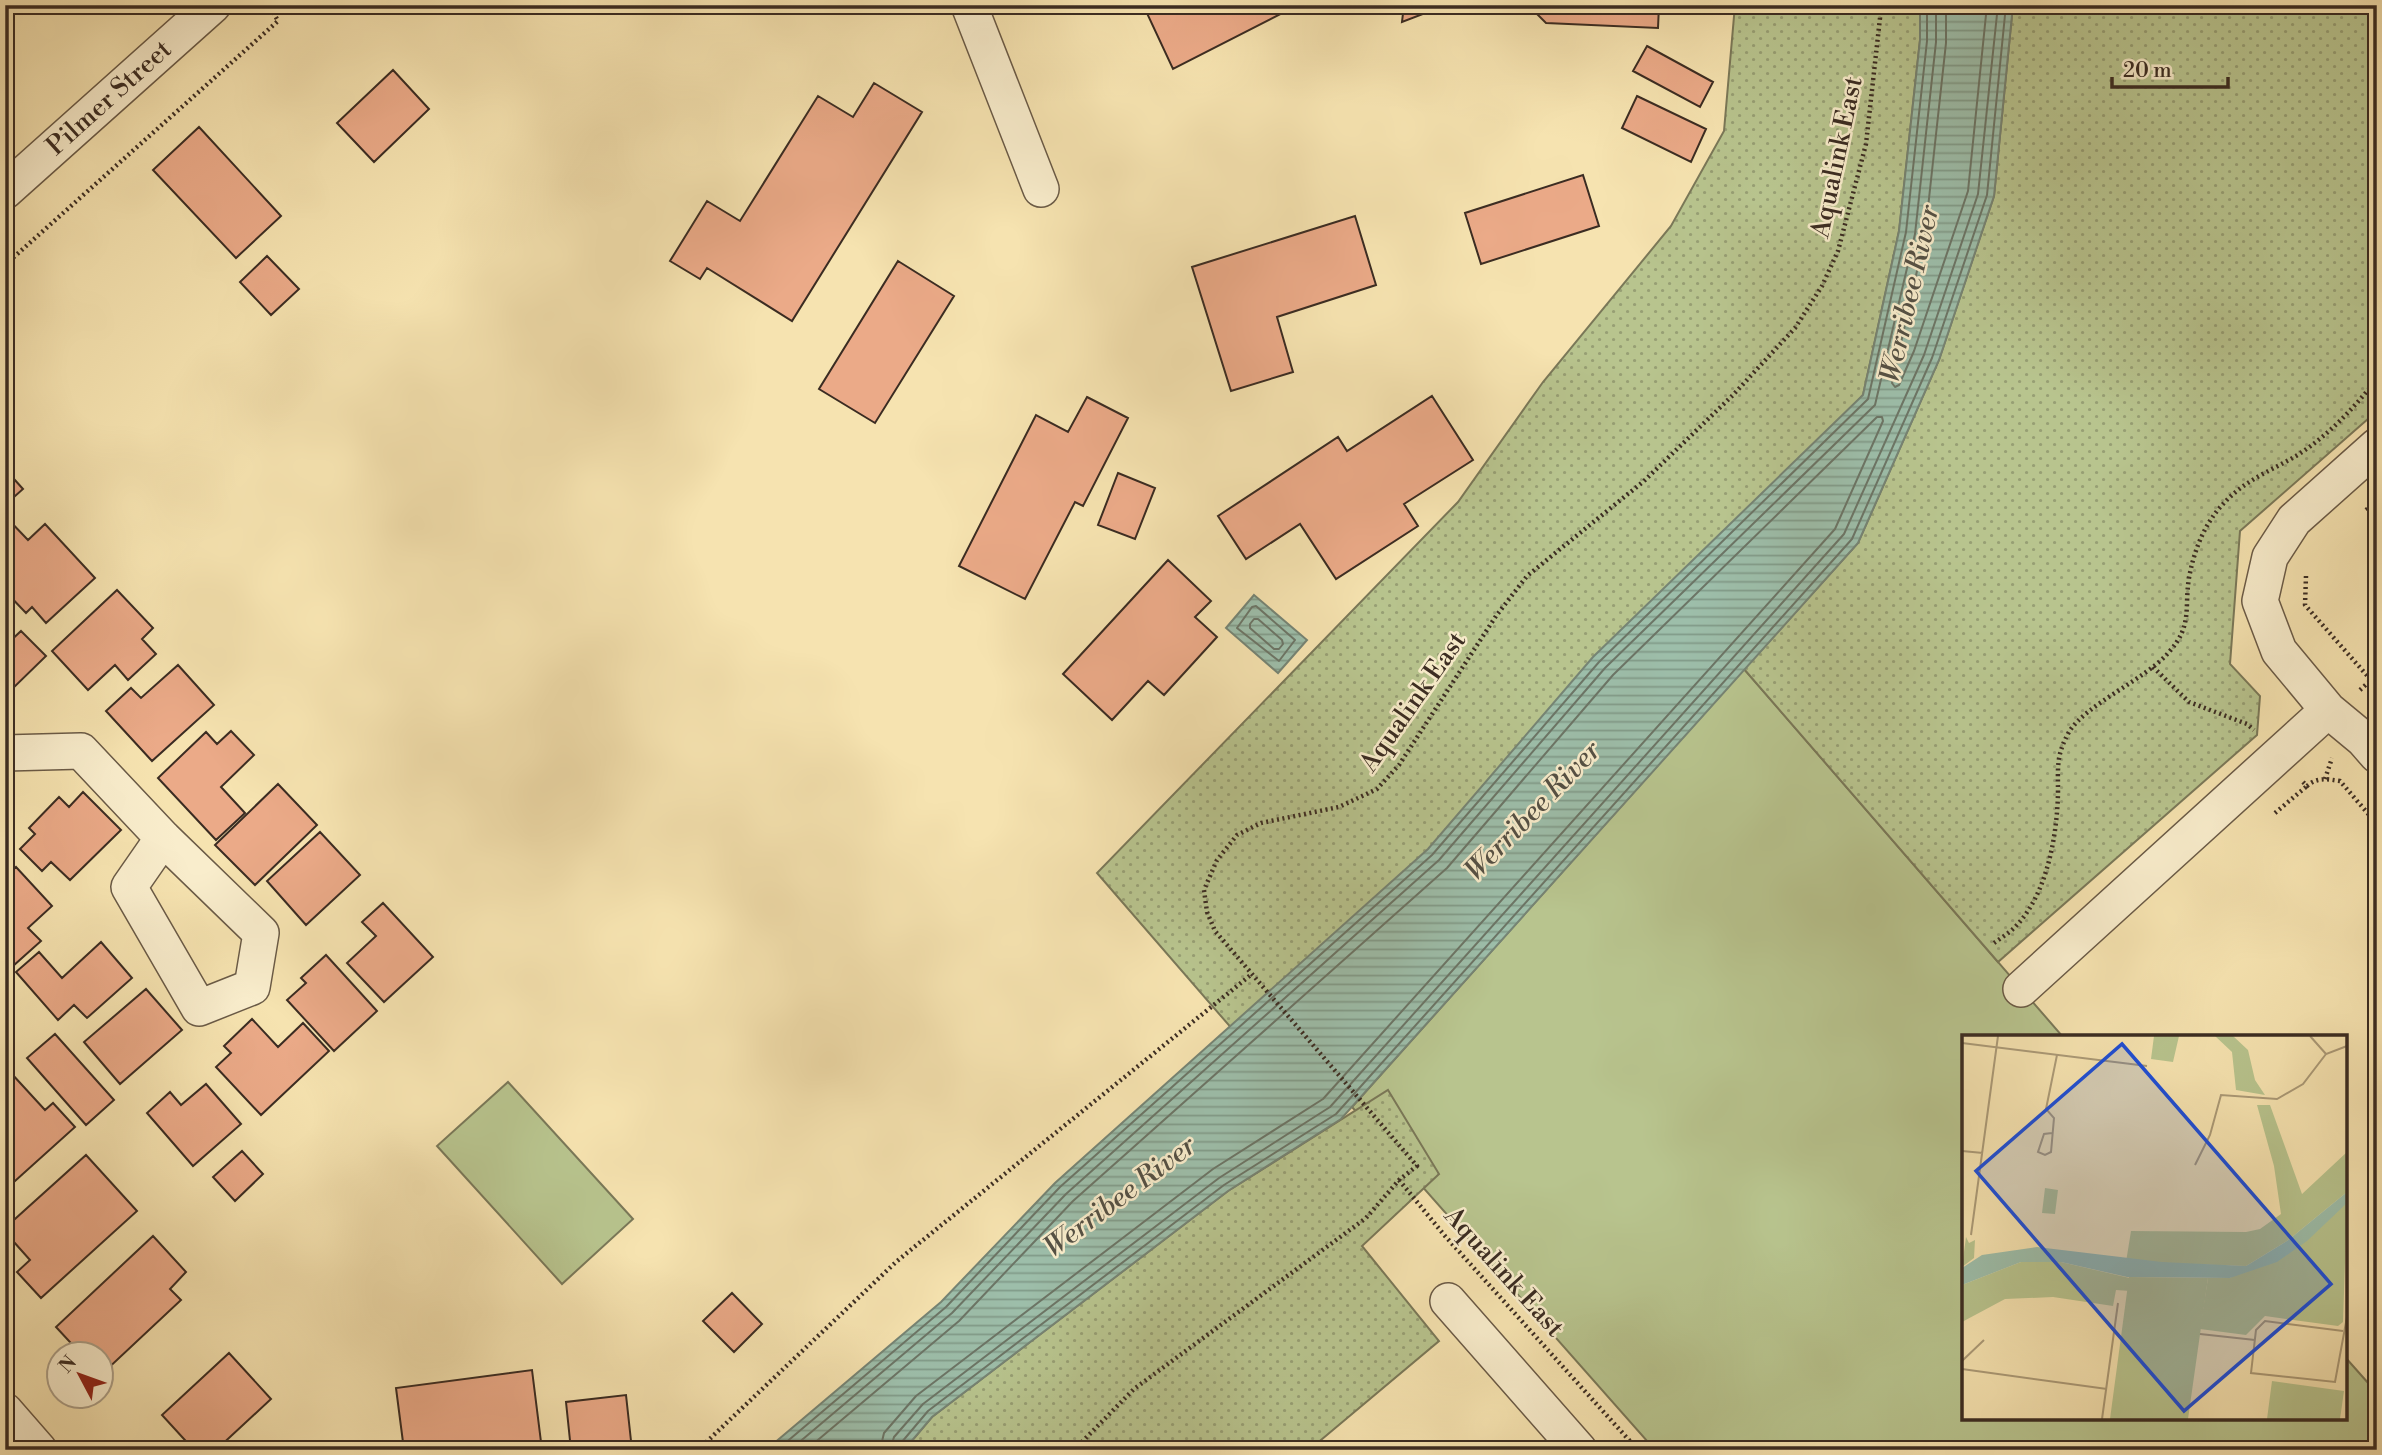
<svg xmlns="http://www.w3.org/2000/svg" width="2382" height="1455" viewBox="0 0 2382 1455" font-family="'Libre Bodoni',serif">
	<style>
		.grass { fill: #b8c48e; stroke: #7a7858; stroke-width: 2 }
		.park { fill: url(#park-dots); stroke: #7a7858; stroke-width: 2 }
		.water { fill: url(#water-rules); stroke: #768474; stroke-width: 2 }
		.lines { fill: none; stroke-linecap: round; stroke-linejoin: round }
		.shore { stroke: #6c7566; stroke-width: 2 }
		.building { fill: #ebaa88; stroke: #3b2c22; stroke-width: 2 }
		.minor-casing { stroke: #6a5a46; stroke-width: 38 }
		.path { stroke: #3b2c22; stroke-width: 4.5; stroke-dasharray: 2 3.5; stroke-linecap: butt }
		.minor { stroke: #f9edcc; stroke-width: 35 }
		.labels { text-anchor: middle; dominant-baseline: central; stroke-width: 5; stroke-linejoin: round; paint-order: stroke }
		.street-label { font-size: 26px; fill: #3b2c22; stroke: #f9edcc }
		.water-label { font-size: 28px; font-style: italic; fill: #545044; stroke: #f9edcc }
		.inset-road { fill: none; stroke: #ab9a77; stroke-width: 2 }
		.view { fill: #1d4ed8; fill-opacity: 0.15; stroke: #1d4ed8; stroke-width: 3.5 }
		.inset-edge { fill: none; stroke: #3b2c22; stroke-width: 3.5 }
	</style>
	<defs>
		<pattern id="park-dots" width="8" height="8" patternUnits="userSpaceOnUse" patternTransform="scale(1.75)"><rect width="8" height="8" fill="#b8c48e"/><path d="M2 2h.1M6 6h.1" fill="none" stroke="#979f74" stroke-width="1.8" stroke-linecap="round"/></pattern>
		<pattern id="water-rules" width="6" height="5" patternUnits="userSpaceOnUse" patternTransform="scale(1.75)"><rect width="6" height="5" fill="#9dbeaa"/><path d="M0 2.5h6" fill="none" stroke="#819b8a"/></pattern>
	</defs>
	<rect width="100%" height="100%" fill="#f6e3b0"/>
	<filter id="stains"><feTurbulence type="fractalNoise" baseFrequency=".00286" numOctaves="4"/><feColorMatrix values="0 0 0 0 .2 0 0 0 0 .09 0 0 0 0 .02 0 0 0 .5 -.17"/></filter>
	<radialGradient id="worn" r=".72"><stop offset=".6" stop-color="#630" stop-opacity="0"/><stop offset="1" stop-color="#630" stop-opacity=".3"/></radialGradient>
	<path class="grass" d="M1744,669L2063,1037H1964V1418H2345V1357L2377,1393V1450H1655L1352,1107Z
		M508,1082L633,1219L562,1284L437,1146Z"/>
	<path class="park" d="M1735,5H1920V40L1899,231L1863,395L1253,1053L1097,873L1458,502L1543,382L1671,226L1724,131Z
		M2013,5H2377V411L2240,531L2230,664L2260,696L2257,735L1998,962L1744,669L1858,543L1939,360L1994,196Z
		M1388,1090L1439,1174L1362,1246L1439,1341L1309,1450H904L932,1417L1228,1191Z"/>
	<path class="water" d="M1920,5H2013L1994,196L1939,360L1858,543L1341,1119L1228,1191L932,1417L904,1450H766L941,1302L1055,1183L1428,849L1593,657L1863,395L1899,231L1920,40Z
		M1254,595L1307,640L1278,673L1226,628Z"/>
	<g class="lines">
		<path class="shore" d="M1946,5V43L1925,235L1892,383L1895,387L1899,385L1914,351L1968,191L1987,5
			M1256,606L1295,640L1279,661L1237,628L1252,607Z
			M1254,619H1258L1282,640L1283,644L1279,649H1274L1250,628V624Z
			M777,1450L946,1307L1060,1187L1432,855L1599,662L1868,399L1906,232L1927,41V5
			M790,1450L952,1313L1066,1194L1439,860L1605,668L1875,405L1915,234L1936,42V5
			M806,1450L959,1321L1073,1201L1447,868L1613,675L1877,417H1882L1883,421L1835,529L1323,1099L1213,1169L916,1396L884,1433L880,1450
			M890,1450L894,1437L923,1404L1219,1178L1330,1107L1844,534L1924,355L1978,194L1998,5
			M899,1450L901,1443L928,1411L1224,1185L1336,1114L1852,539L1932,358L1987,195L2006,5"/>
	</g>
	<path class="building" d="M1152,5H1298L1173,69L1145,9Z
		M1404,5H1438L1436,9L1402,22Z
		M1528,5H1659L1658,28L1546,23Z
		M1647,46L1713,82L1700,107L1633,71Z
		M393,70L429,109L374,162L337,123Z
		M874,83L922,112L792,321L707,268L700,279L670,261L707,201L740,221L818,96L853,117Z
		M1637,96L1706,129L1691,162L1622,128Z
		M199,127L281,216L236,258L153,170Z
		M1583,175L1599,226L1481,264L1465,213Z
		M1355,216L1376,285L1277,317L1293,372L1231,391L1192,267Z
		M267,256L299,289L271,315L240,282Z
		M898,261L954,296L875,423L819,389Z
		M1432,396L1473,460L1404,504L1418,526L1336,579L1300,524L1246,559L1218,516L1338,437L1347,451Z
		M1087,397L1128,418L1083,506L1075,502L1025,599L959,566L1036,415L1068,432Z
		M5,469L23,489L5,505Z
		M1118,473L1155,488L1135,539L1098,525Z
		M5,516L28,540L45,524L95,578L46,623L32,607L26,613L5,591V579L8,577L5,574Z
		M1168,560L1211,601L1195,617L1217,637L1164,695L1148,681L1112,720L1063,674Z
		M117,590L153,628L142,639L156,654L128,680L115,665L88,690L52,651Z
		M21,631L46,656L5,696V642L7,644Z
		M178,665L214,705L152,761L106,711L131,688L141,698Z
		M231,731L254,755L221,787L245,813L216,840L158,778L206,732L217,744Z
		M278,784L317,825L255,885L215,845Z
		M83,792L121,830L70,880L51,862L42,871L20,849L35,834L29,828L59,797L69,807Z
		M320,832L360,875L306,925L267,881Z
		M16,867L52,906L28,928L41,941L13,966L5,957V877Z
		M383,903L433,957L384,1002L347,963L376,936L362,922Z
		M101,942L132,978L87,1018L74,1005L58,1020L16,972L39,952L62,978Z
		M326,955L377,1011L334,1051L287,1000L306,983L301,978Z
		M146,989L182,1030L120,1084L84,1042Z
		M252,1019L278,1047L303,1023L329,1051L261,1115L216,1067L231,1053L224,1046Z
		M55,1034L114,1100L86,1125L27,1058Z
		M11,1073L45,1110L53,1103L75,1127L5,1190V1078Z
		M206,1084L241,1124L193,1166L147,1113L170,1092L181,1105Z
		M242,1151L263,1174L235,1201L213,1177Z
		M86,1155L137,1211L41,1298L17,1272L30,1260L5,1232V1228Z
		M153,1236L186,1272L170,1289L181,1300L102,1374V1354H81L56,1327Z
		M732,1293L762,1324L734,1352L703,1321Z
		M229,1353L271,1399L216,1450H194L162,1415Z
		M532,1370L542,1450H404L396,1388Z
		M626,1395L632,1450H571L566,1402Z"/>
	<g class="lines">
		<defs>
			<path id="minor" d="M969,5L1041,189
				M5,191L213,5
				M2377,446L2294,520L2270,557L2260,601L2279,651L2328,710L2363,739L2377,755
				M5,753L81,751L163,838L261,933L252,987L199,1008L129,887L163,838
				M2021,989L2328,710
				M1448,1301L1579,1450
				M5,1411L39,1450"/>
		</defs>
		<use href="#minor" class="minor-casing"/>
		<path class="path" d="M5,265L278,21L269,5
			M2366,510L2377,501
			M2306,576L2305,605L2371,680
			M2153,667L2189,702L2247,724L2254,730
			M2360,690L2371,680L2377,686
			M2325,779L2332,758
			M2303,782L2307,786C2317,777 2327,779 2340,781L2377,824
			M2275,813L2307,786
			M1994,943C2001,938 2009,933 2015,927C2047,895 2057,836 2058,793C2058,767 2056,755 2069,732C2086,704 2145,680 2169,652C2193,625 2184,609 2189,578C2194,550 2205,522 2225,502C2244,481 2272,470 2296,456C2328,436 2353,409 2377,379
			M1399,1180L1445,1236L1638,1450
			M698,1450L897,1261L1252,974
			M1074,1450L1134,1389L1366,1218L1399,1180L1417,1166L1215,931L1207,912L1204,890L1217,860L1237,835L1261,823L1339,807L1377,789L1399,765L1496,616L1527,576L1644,481L1733,395L1795,328L1822,286L1838,251L1866,144L1880,18L1877,5"/>
		<use href="#minor" class="minor"/>
	</g>
	<g class="labels">
		<g class="street-label">
			<text transform="translate(109 98) rotate(-42)">Pilmer Street</text>
			<text transform="translate(1837 157) rotate(-78)">Aqualink East</text>
			<text transform="translate(1413 702) rotate(-55)">Aqualink East</text>
			<text transform="translate(1504 1272) rotate(48)">Aqualink East</text>
		</g>
		<g class="water-label">
			<text transform="translate(1910 294) rotate(-77)">Werribee River</text>
			<text transform="translate(1533 811) rotate(-46)">Werribee River</text>
			<text transform="translate(1120 1197) rotate(-37)">Werribee River</text>
		</g>
	</g>
	<g transform="translate(1962 1035)">
		<rect width="385" height="385" fill="#f6e3b0"/>
		<path d="M83,153L96,155L93,179L80,178ZM167,242L246,243L226,384H148ZM310,346L382,356L378,384H305Z" fill="#b8c48e"/>
		<path d="M192,1H217L211,27L189,24ZM253,1H271L286,15L293,45L303,60L274,55L270,17ZM295,70H308L340,159L385,117V157L325,206L284,231L164,227L169,196L284,197L298,194L319,179L312,131ZM385,168L381,287L376,291L303,281L284,300L238,294L246,243H268ZM4,202L7,208L13,205L12,223L0,232ZM59,227H99L172,244L168,256L154,255L151,271L91,262L43,264L0,287V250Z" fill="#b8c48e"/>
		<path d="M385,157V168L345,206L315,227L268,243L165,242L99,227H59L0,250V233L20,220L75,212L200,227L284,231L325,206Z" fill="#9dbeaa"/>
		<path class="inset-road" d="M348,1L364,19M0,8L185,31M90,98L82,99L76,117L83,120L89,117L92,83L84,74L95,20M0,116L21,118M233,130L248,100L259,60L315,64L341,49L364,19L385,11M9,200L36,1M381,296L303,286L294,295L289,338L373,347L385,282M238,299L293,305M0,326L22,305M0,334L145,354M140,384L156,268"/>
		<path class="view" d="M160,9L369,249L222,376L14,136Z"/>
		<rect width="385" height="385" class="inset-edge"/>
	</g>
	<rect width="2382" height="1455" fill="none" stroke="#f6e3b0" stroke-width="28"/>
	<rect x="7" y="7" width="2368" height="1441" fill="none" stroke="#3b2c22" stroke-width="3.5"/>
	<rect x="14" y="14" width="2354" height="1427" fill="none" stroke="#3b2c22" stroke-width="2"/>
	<g transform="translate(80 1375) rotate(311)"><circle r="33" fill="#f9edcc" stroke="#ada088" stroke-width="2"/>
	<path d="M0-5L12 26L0 18L-12 26Z" fill="#8f2418"/>
	<text y="-10" font-size="19" font-weight="bold" text-anchor="middle" fill="#3b2c22">N</text>
	</g>
	<path d="M2112 77v10h116v-10" fill="none" stroke="#3b2c22" stroke-width="3.5"/>
	<text x="2123" y="77" font-size="21" fill="#3b2c22" stroke="#f9edcc" stroke-width="5" paint-order="stroke">20 m</text>
	<rect width="100%" height="100%" filter="url(#stains)"/>
	<rect width="100%" height="100%" fill="url(#worn)"/>
</svg>
